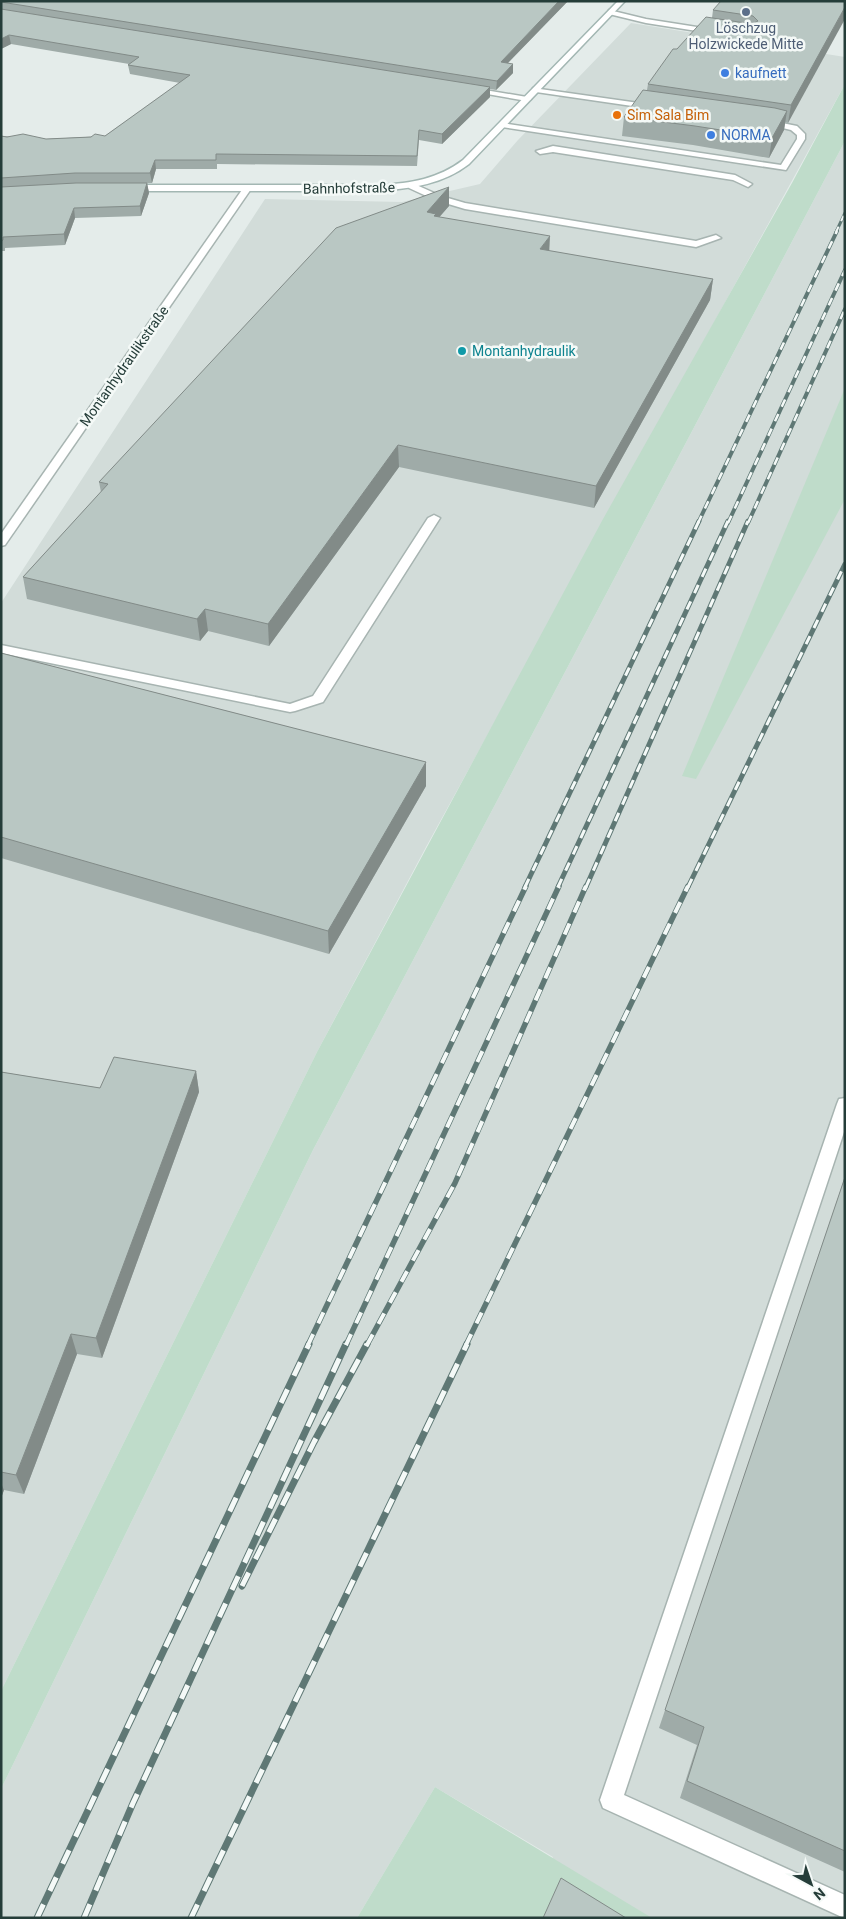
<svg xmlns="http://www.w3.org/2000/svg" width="846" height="1919" viewBox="0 0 846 1919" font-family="Roboto,sans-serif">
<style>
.built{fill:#d2dcd9}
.green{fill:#bfdcca}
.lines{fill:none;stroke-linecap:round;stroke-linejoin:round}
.service-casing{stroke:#a7b4b1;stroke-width:3}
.minor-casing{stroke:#a7b4b1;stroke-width:3}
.secondary-casing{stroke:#a3b7b3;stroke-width:3}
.service{fill:#fff;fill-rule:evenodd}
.minor{fill:#fff;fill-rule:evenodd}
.secondary{fill:#fff;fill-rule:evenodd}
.rail-far4-casing{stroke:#5f7875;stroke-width:3}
.rail-far3-casing{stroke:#5f7875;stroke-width:4}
.rail-far2-casing{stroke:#5f7875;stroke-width:5}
.rail-far1-casing{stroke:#5f7875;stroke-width:5.5}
.rail-casing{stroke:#5f7875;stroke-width:7}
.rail-far4{stroke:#f4f9f7;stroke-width:2;stroke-dasharray:6;stroke-linecap:butt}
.rail-far3{stroke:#f4f9f7;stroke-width:2.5;stroke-dasharray:8;stroke-linecap:butt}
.rail-far2{stroke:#f4f9f7;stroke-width:3;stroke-dasharray:9;stroke-linecap:butt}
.rail-far1{stroke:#f4f9f7;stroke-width:4;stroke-dasharray:12;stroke-linecap:butt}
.rail{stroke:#f4f9f7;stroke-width:5;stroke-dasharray:15;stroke-linecap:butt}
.wall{fill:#9faba8}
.shaded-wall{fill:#828b88}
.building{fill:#b9c7c3;stroke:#828b88}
.service-dot{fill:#5c6f8a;stroke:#f4f9f7;stroke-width:2}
.shop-dot{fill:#3f7fe0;stroke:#f4f9f7;stroke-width:2}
.food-dot{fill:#e8710a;stroke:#f4f9f7;stroke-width:2}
.culture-dot{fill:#0f9aa8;stroke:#f4f9f7;stroke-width:2}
.labels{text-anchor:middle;stroke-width:5;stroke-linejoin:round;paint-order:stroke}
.far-service-label{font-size:14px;fill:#4e5e75;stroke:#f4f9f7}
.far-shop-label{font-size:14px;fill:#366cbe;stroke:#f4f9f7;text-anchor:start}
.far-food-label{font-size:14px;fill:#c56008;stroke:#f4f9f7;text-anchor:start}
.far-street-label{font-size:14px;fill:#253d39;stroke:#f4f9f7}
.far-culture-label{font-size:14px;fill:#0d838f;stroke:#f4f9f7;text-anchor:start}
</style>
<rect width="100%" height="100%" fill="#e4ecea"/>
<g class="built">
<path d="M631 23 845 57V84L426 847 317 1052 1 1691V603L265 199 402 202 480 184 518 140Z"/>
<path d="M845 141V1918H524L553 1857 435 1787 357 1918H1V1789L313 1150Z"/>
</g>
<g class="green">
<path d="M845 84V141L313 1150 1 1789V1691L317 1052 603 519 792 183Z"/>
<path d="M845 388V499L696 779 682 776Z"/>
<path d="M435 1787 652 1918H357Z"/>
</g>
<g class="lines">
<g class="service-casing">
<g id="service">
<path d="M609 10 646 19 716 30 720 32 716 34 646 23 609 14Z"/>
<path d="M533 88 653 105 657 107 653 109 536 92H533Z"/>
<path d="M762 119 797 126 805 134V139L786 170 502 127 498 125 502 123 781 165 797 139V135L791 130 762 123Z"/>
<path d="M553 146 735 175 752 184 748 187 733 180 553 152 540 154 536 151Z"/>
<path d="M412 183 441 196 465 203 696 241 716 235 721 238 696 247 465 209 435 200 409 188 408 186Z"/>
<path d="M434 515 440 518 323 702 295 711 290 712 1 653V645L290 704 313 696 428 518Z"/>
<path d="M845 1098V1129L624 1795 845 1895 844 1918 603 1808 600 1800 837 1104 839 1099Z"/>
</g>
</g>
<g class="minor-casing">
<g id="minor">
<path d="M467 87 527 97 531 99 527 101 470 91 466 89Z"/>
<path d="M247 186 251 189 5 545 1 546V534L244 187Z"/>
</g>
</g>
<g class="secondary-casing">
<path id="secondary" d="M618 1H625L469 164C443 184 413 188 381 191H128L124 188 128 185H381C411 183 438 179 463 160Z"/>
</g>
<use href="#service" class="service"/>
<use href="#minor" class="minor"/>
<use href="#secondary" class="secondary"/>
<g class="rail-far4-casing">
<path id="rail-far4" d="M836 232 845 213"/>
</g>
<g class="rail-far3-casing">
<g id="rail-far3">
<path d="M698 523 837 231"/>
<path d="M728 523 845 270"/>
<path d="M748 523 845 309"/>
</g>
</g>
<g class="rail-far2-casing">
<g id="rail-far2">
<path d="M525 887 699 521"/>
<path d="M558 887 728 521"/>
<path d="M586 887 748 521"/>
<path d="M688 887 845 564"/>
</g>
</g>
<g class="rail-far1-casing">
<g id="rail-far1">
<path d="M308 1345 526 886"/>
<path d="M346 1345 559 886"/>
<path d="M367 1345 455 1183 586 886"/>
<path d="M466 1345 688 886"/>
</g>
</g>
<g class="rail-casing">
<g id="rail">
<path d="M242 1586 314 1442 367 1344"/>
<path d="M37 1918 309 1344"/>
<path d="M84 1918 133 1803 346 1344"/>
<path d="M191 1918 467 1344"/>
</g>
</g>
<use href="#rail-far4" class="rail-far4"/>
<use href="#rail-far3" class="rail-far3"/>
<use href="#rail-far2" class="rail-far2"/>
<use href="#rail-far1" class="rail-far1"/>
<use href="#rail" class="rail"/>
</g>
<g class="wall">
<path d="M1 1H568L508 63 513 73 496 90 490 89V97L442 144 419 140 417 166 217 164V169H156L152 183H147L149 193 141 216 75 218 65 245 5 248V251H1V136L46 139 105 136 180 83 130 74 128 65 129 64 11 44 1 49Z"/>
<path d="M845 1 788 123 785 122 784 130 769 158 693 145 622 136 624 117 647 90 648 84 677 49 712 18 713 10Z"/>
<path d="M449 187V206L439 217 549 251 713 279 710 300 594 508 399 467 269 646 208 631 200 641 27 599 23 577 101 492 99 482Z"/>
<path d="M1 653 426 762V786L329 954 1 858Z"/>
<path d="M196 1071 199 1092 102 1358 77 1354 24 1494 4 1490 1 1498V1072L100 1088Z"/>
<path d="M845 1177V1872L680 1798 697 1745 659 1728Z"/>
</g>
<g class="shaded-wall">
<path d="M559 1H568L500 71 501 62Z"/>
<path d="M845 7V19L788 123 791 105Z"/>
<path d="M9 35 11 44 1 49V39Z"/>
<path d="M513 64V73L496 90 497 81Z"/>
<path d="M490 87V97L442 144V134Z"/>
<path d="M787 111 784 130 769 158 772 138Z"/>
<path d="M155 160 156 169 152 183 150 173Z"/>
<path d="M147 183 149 193 141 216 140 206Z"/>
<path d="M449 187V206L436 221 427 212Z"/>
<path d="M74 208 75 218 65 245 64 234Z"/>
<path d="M550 236 549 256 540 249Z"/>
<path d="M713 279 710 300 594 508 596 486Z"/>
<path d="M398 445 399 467 269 646 268 624Z"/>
<path d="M205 609 208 631 200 641 197 619Z"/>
<path d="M426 762V786L329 954 328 931Z"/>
<path d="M196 1071 199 1092 102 1358 96 1338Z"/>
<path d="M71 1334 77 1354 24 1494 16 1475Z"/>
<path d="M1 1483 4 1490 1 1498Z"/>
</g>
<g class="building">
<path d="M1 1H559L501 62 513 64 497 81 1 2Z"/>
<path d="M721 1H845V7L791 105 648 84 673 49H677L706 17 752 24 758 21 753 16 713 10Z"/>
<path d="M1 9 490 87 442 134 419 130 417 156 216 154V160H155L150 173H75L1 178V136L7 137 23 134 46 139 91 137 95 134 105 136 190 75 128 65 139 57 9 35 1 39Z"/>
<path d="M643 90 775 108 787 111 772 138 695 126 624 117Z"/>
<path d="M76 183H147L140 206 74 208 64 234 3 237V240L1 241V187Z"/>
<path d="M449 187 427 212 436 214 434 216 550 236 540 249 713 279 596 486 398 445 268 624 205 609 197 619 23 577 108 484 99 482 336 228Z"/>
<path d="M1 653 426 762 328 931 1 837Z"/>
<path d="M114 1057 196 1071 96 1338 71 1334 16 1475 1 1472V1072L100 1088Z"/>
<path d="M845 1177V1851L687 1781 704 1727 665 1710Z"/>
<path d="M561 1878 626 1918H543Z"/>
</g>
<circle class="service-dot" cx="746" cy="12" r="5"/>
<g class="shop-dot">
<circle cx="725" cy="73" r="5"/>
<circle cx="711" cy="135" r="5"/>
</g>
<circle class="food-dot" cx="617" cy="115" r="5"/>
<circle class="culture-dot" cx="462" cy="351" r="5"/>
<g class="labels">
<g class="far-service-label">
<text x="746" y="33">Löschzug<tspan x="746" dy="16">Holzwickede Mitte</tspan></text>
</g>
<g class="far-shop-label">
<text x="735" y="78">kaufnett</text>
<text x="721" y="140">NORMA</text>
</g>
<g class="far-food-label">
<text x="627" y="120">Sim Sala Bim</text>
</g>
<g class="far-street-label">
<text transform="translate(349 188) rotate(-1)" y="5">Bahnhofstraße</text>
<text transform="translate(124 366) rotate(-55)" y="5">Montanhydraulikstraße</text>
</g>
<g class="far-culture-label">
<text x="472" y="356">Montanhydraulik</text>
</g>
</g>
<rect width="846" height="1919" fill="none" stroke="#253d39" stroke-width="5"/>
<g transform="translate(811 1884) rotate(140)" stroke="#f4f9f7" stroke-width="4" paint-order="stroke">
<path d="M0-4L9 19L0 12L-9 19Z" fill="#253d39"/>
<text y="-8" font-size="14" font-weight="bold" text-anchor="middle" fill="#253d39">N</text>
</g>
</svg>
